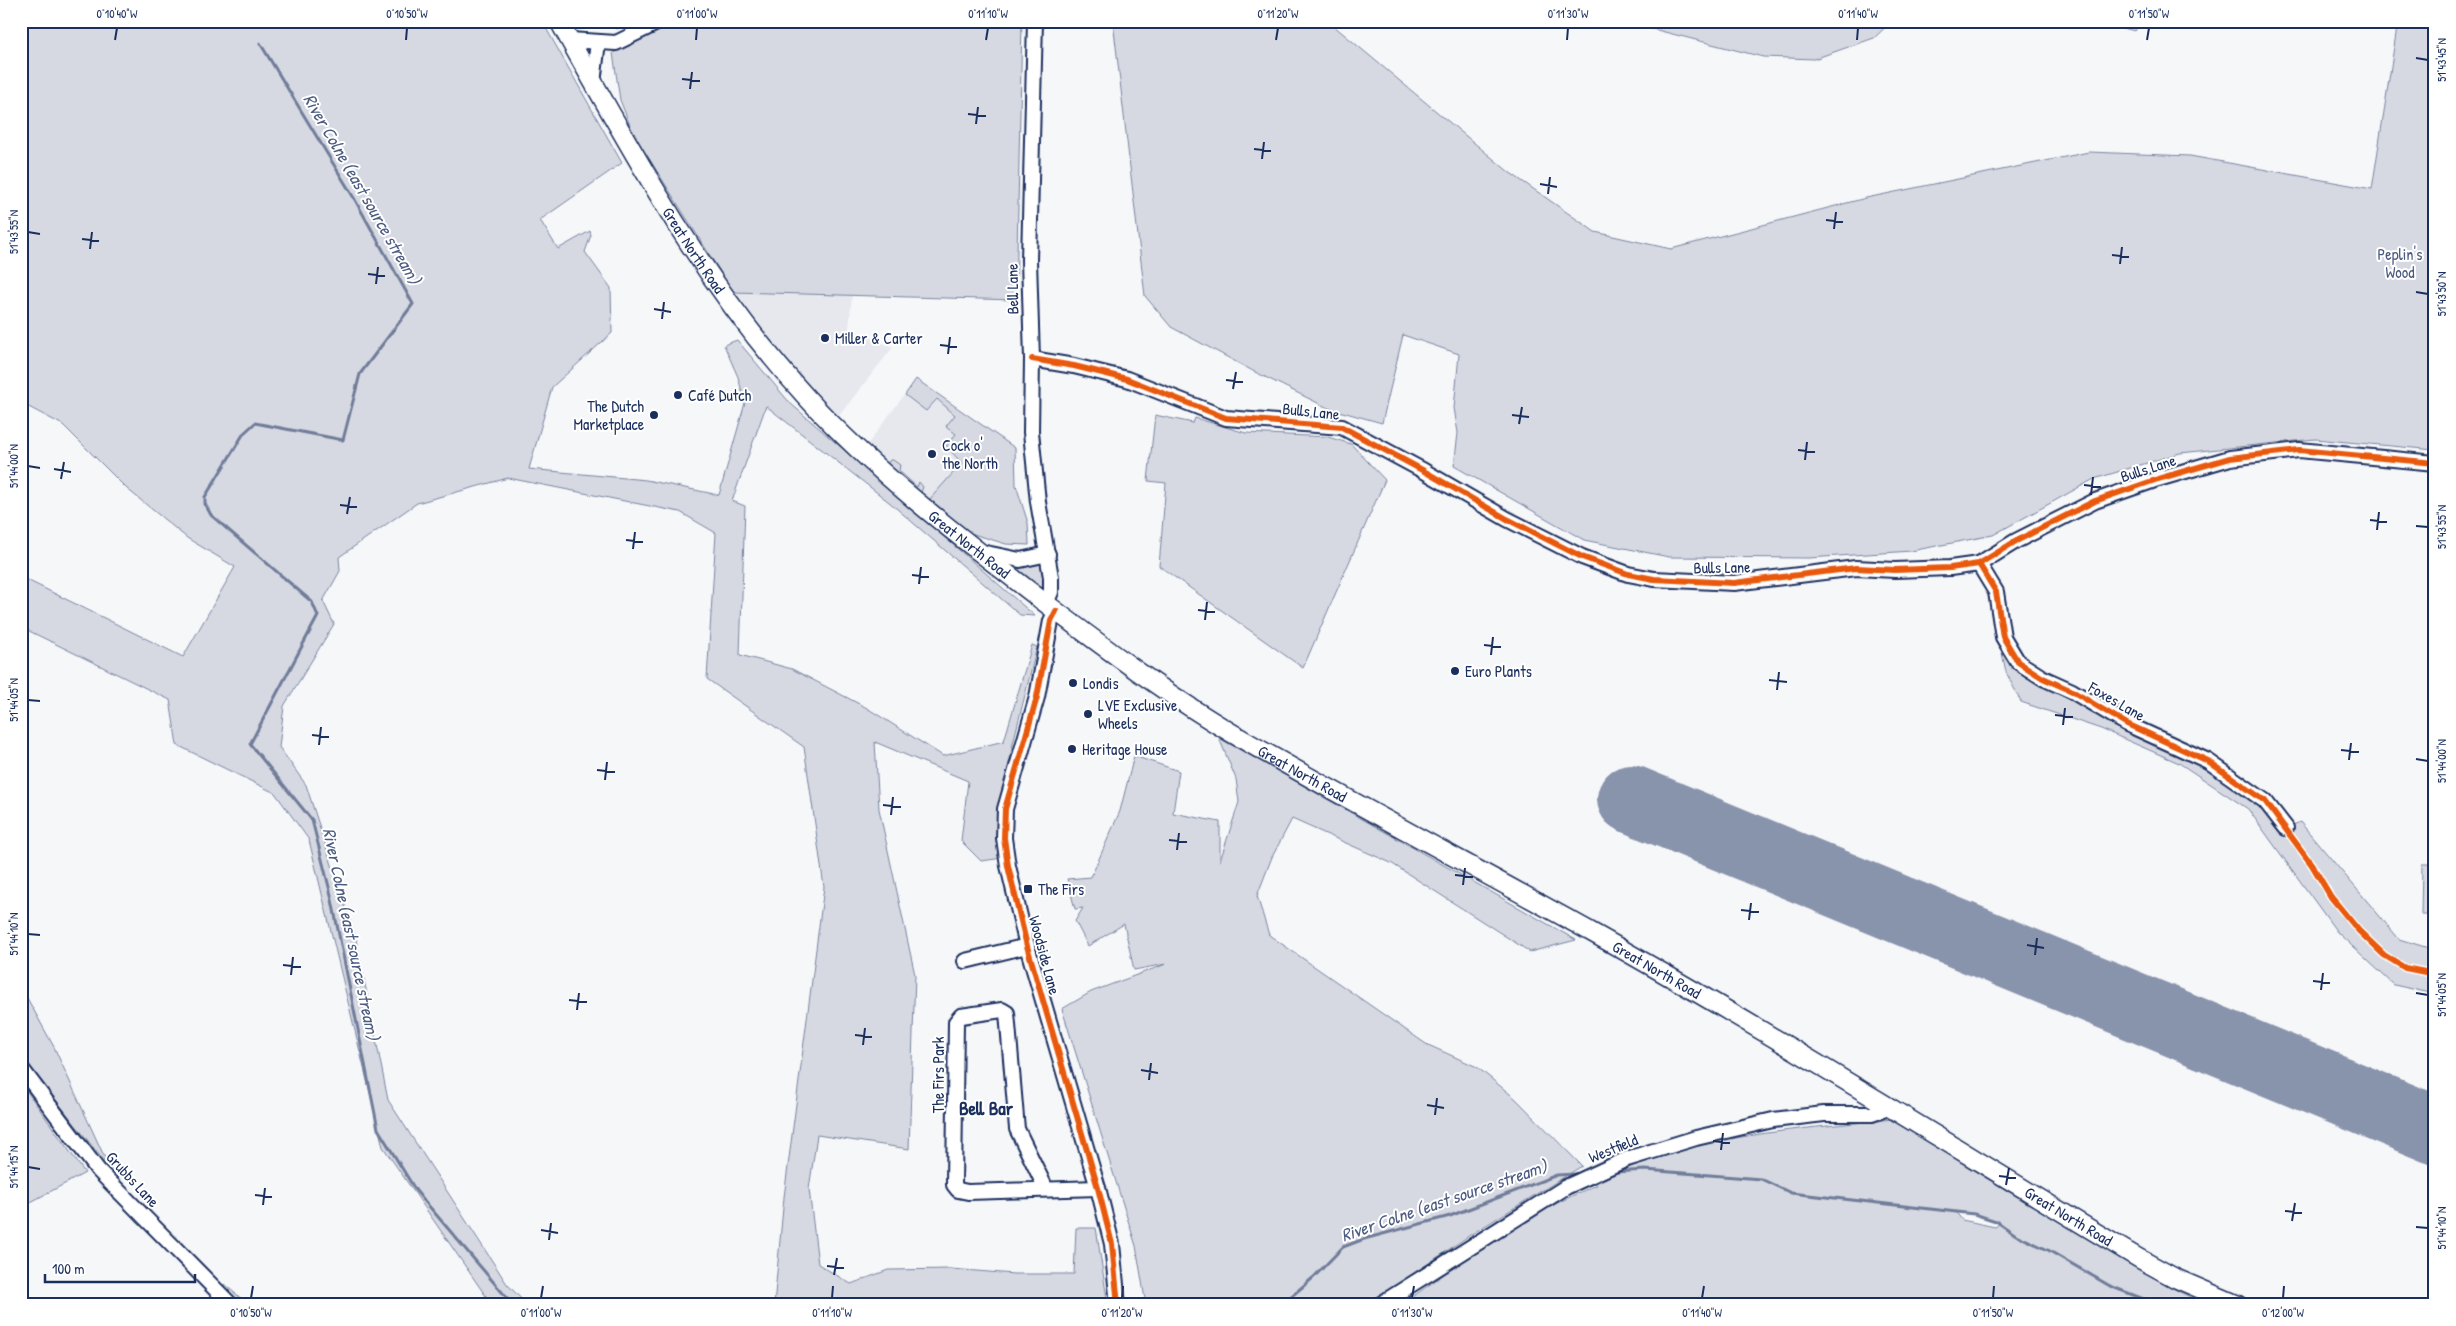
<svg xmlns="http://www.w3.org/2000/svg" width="2456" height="1326" viewBox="0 0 2456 1326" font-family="'Patrick Hand',sans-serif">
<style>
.built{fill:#e6e8ee}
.green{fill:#d6d9e2;stroke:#7884a0;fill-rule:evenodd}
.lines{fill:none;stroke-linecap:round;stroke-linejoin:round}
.stream{stroke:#707c99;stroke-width:3}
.runway{stroke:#8893ac;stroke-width:68}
.minor-casing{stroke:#1b2f5e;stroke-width:18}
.major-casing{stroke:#1b2f5e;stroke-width:21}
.minor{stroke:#fff;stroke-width:14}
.major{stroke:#fff;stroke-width:18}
.cycleway-casing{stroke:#fff;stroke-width:9}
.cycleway{stroke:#e8590c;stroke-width:6}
.ticks{fill:none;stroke:#1b2f5e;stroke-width:2}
.poi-dot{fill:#1b2f5e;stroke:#fff;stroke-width:2}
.labels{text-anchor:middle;stroke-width:4;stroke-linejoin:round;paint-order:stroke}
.street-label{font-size:16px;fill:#1b2f5e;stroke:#fff}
.park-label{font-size:16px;fill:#4a5a7f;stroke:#fff}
.poi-label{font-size:16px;fill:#1b2f5e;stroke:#fff;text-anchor:start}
.water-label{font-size:18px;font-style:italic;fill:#4d5c81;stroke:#fff}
.quarter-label{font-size:19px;font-weight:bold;fill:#1b2f5e;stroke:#fff}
.neatline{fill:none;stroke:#1b2f5e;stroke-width:2}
.ticks-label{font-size:12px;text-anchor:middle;fill:#1b2f5e}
</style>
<rect width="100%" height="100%" fill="#f6f7f9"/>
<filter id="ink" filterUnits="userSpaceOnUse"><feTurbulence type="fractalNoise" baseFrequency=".02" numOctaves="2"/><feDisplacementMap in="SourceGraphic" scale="10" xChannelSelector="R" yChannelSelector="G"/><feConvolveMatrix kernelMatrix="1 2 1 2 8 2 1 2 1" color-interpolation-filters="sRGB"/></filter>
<g filter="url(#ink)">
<g class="built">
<path d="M733 292 852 295 849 329 893 347 838 417 773 345Z"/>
<path d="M916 379 1015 448 1016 485 1028 523 1029 545 1006 544 970 533 920 495 867 445Z"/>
</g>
<g class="green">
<path d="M21 21H542L622 163 540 220 558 249 590 231 591 235 585 252 611 288 612 333 552 387 529 469 646 480 719 495 745 403 738 377 724 345 737 340 790 403 1035 616 1020 615 889 502 766 406 732 501 745 506 740 655 792 669 867 708 943 756 1004 741 1032 645 1037 647 1013 743 998 820 1003 858 981 861 961 841 968 781 875 742 879 809 915 975 909 1149 817 1135 809 1189 818 1264 851 1284 888 1270 951 1269 1014 1274H1074L1076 1228H1096L1108 1305H774L784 1197 824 887 804 747 707 679 716 533 680 512 508 478 417 503 339 557 340 571 323 601 334 624 284 706 279 747 306 785 356 939 388 1100 507 1284 527 1305H492L383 1147 309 840 275 793 177 745 170 700 21 627V577L183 657 235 567 187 538 126 488 63 425 21 403Z"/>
<path d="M603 21H633L617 29Z"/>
<path d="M675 21H1022L1016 300 733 292 633 133 620 100 613 53Z"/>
<path d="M1113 21H1328L1509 172 1595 232 1671 249 1866 198 2089 152 2190 156 2372 189 2398 21H2435V450L2315 439 2180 453 2094 479 1993 535 1911 551 1809 558 1669 557 1584 540 1454 466 1458 433 1454 408 1459 354 1403 335 1382 423 1328 408 1253 371 1171 327 1145 296Z"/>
<path d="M1512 21H1892L1874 38 1814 59 1763 57 1629 23 1539 24Z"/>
<path d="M2094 21H2142L2135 31Z"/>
<path d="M916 379 1015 448 1016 485 1028 523 1029 545 1006 544 970 533 929 500 962 463 946 446 956 434 946 426 955 415 937 399 926 411 905 395Z"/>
<path d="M1155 415 1193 423 1195 418 1246 433 1328 437 1351 444 1385 480 1303 668 1159 566 1166 483 1148 481Z"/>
<path d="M890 460H893L900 465 899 471 917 487 919 482 923 487 920 495 886 465Z"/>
<path d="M1041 562 1044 566V590L1006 564Z"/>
<path d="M1996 624 2016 654 2039 672 2120 706 2127 724 2186 751 2258 798 2286 828 2300 822 2399 939 2435 950V994L2394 985 2337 932 2248 809 2179 763 2101 729 2021 702 2006 672Z"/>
<path d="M1219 738 1576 940 1530 952 1391 863 1292 819 1272 857 1257 896 1269 935 1426 1044 1477 1067 1516 1099 1582 1166 1470 1235 1368 1305H1146L1136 1246 1062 1009 1091 992 1166 964 1134 970 1124 924 1088 946 1075 921 1083 908 1075 909 1067 879 1091 877 1120 811 1134 756 1179 771 1173 813 1220 822V861L1239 802 1236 779Z"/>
<path d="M2422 864H2435V915H2421Z"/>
<path d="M21 987 54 1047 110 1169 21 1055Z"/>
<path d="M21 1083 85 1173 27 1204 21 1216Z"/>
<path d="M1892 1119 1948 1150 2178 1291 2207 1305H1401C1464 1260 1525 1214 1597 1185L1594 1181C1625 1169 1656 1157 1688 1148 1755 1131 1824 1127 1892 1119ZM1955 1211 1980 1215 1999 1223 1998 1225 1995 1227 1962 1220Z"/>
<path d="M224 1284 249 1305H238L225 1291Z"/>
</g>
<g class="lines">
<g class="stream">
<path d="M260 43 354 198 413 304 360 374 343 440 255 423 244 433 205 497V504L211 515 312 602 318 616 250 744 312 820 331 895 378 1129 416 1191 513 1305"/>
<path d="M1616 1172 1645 1170 1761 1179 1791 1193 1974 1214 1996 1221 2016 1235 2048 1250 2110 1286 2159 1305"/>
<path d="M1281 1305 1314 1277 1343 1247 1364 1239 1450 1216 1557 1175 1576 1174"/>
</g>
<path class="runway" d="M1631 799 2435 1130"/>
<g class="minor-casing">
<g id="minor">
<path d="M1035 21 1029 260 1032 359 1031 432 1038 502 1051 577V592L1046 603"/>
<path d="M570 40 616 43 661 21"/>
<path d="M593 83 598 42"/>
<path d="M1032 359 1074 366 1127 379 1226 418 1342 427 1424 471 1507 519 1582 557 1628 574 1654 579 1734 583 1856 568 1895 570 1950 568 1979 564 2016 541 2095 501 2158 479 2230 458 2299 450 2435 463"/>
<path d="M981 552 1020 560 1048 554"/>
<path d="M1979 564 1996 592 2003 637 2018 662 2043 678 2072 691 2127 724 2208 761 2265 801 2286 828"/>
<path d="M1056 611 1051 621 1037 697 1005 809 1004 838 1008 866 1027 946 1098 1188 1112 1244 1118 1305"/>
<path d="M965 961 1027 946"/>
<path d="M21 1068 98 1170 231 1305"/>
<path d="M1046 1189 1017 1129 1007 1013 1002 1010 961 1016 956 1022 954 1185 958 1190 968 1192 1098 1188"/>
<path d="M1379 1305 1566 1187 1627 1159 1696 1138 1773 1120 1824 1114H1872L1891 1107"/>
</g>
</g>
<g class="major-casing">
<g id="major">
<path id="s1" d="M559 21C633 153 704 286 807 398 877 474 958 536 1040 599 1105 648 1171 698 1242 739 1358 806 1476 868 1593 933 1778 1037 1958 1150 2140 1259L2175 1278 2238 1305"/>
</g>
</g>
<use href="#minor" class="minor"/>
<use href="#major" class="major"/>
<g class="cycleway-casing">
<g id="cycleway">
<path d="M1032 359 1074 366 1127 379 1226 418 1342 427 1424 471 1507 519 1582 557 1628 574 1654 579 1734 583 1856 568 1895 570 1950 568 1979 564 2016 541 2095 501 2158 479 2230 458 2299 450 2435 463"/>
<path d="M1979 564 1996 592 2003 637 2018 662 2043 678 2072 691 2127 724 2208 761 2265 801 2312 865 2331 897 2359 931 2384 955 2405 968 2435 974"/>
<path d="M1056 611 1051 621 1037 697 1005 809 1004 838 1008 866 1027 946 1098 1188 1112 1244 1118 1305"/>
</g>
</g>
<use href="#cycleway" class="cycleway"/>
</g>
</g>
<path class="ticks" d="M115 40 117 28M406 40 407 28M696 40 697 28M986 40 988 28M1276 40 1278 28M1567 40 1568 28M1857 40 1858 28M2147 40 2149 28M2416 58 2428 60M682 79 700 81M690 89 692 72M968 114 986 116M976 124 978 107M1254 149 1271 151M1262 159 1264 142M1540 184 1557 187M1548 194 1550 177M1826 220 1843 222M1834 229 1836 212M28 232 40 234M82 239 99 241M90 249 92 232M2112 255 2129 257M2120 264 2122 247M368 274 385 276M376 284 378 267M2416 292 2428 294M654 309 671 312M662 319 664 302M940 345 957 347M948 354 950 337M1226 380 1243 382M1233 389 1236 372M1512 415 1529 417M1519 424 1522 407M1798 450 1815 452M1805 460 1807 442M28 466 40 468M54 469 71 472M61 479 64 462M2084 485 2101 487M2091 495 2093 477M340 505 357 507M347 514 350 497M2370 520 2387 522M2416 526 2428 527M2377 530 2379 512M626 540 643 542M633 549 635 532M912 575 929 577M919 584 921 567M1198 610 1215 612M1205 620 1207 602M1484 645 1501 647M1491 655 1493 637M1769 680 1787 682M1777 690 1779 672M28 700 40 701M2055 715 2073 717M2063 725 2065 708M312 735 329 737M319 745 321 727M2341 750 2359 752M2416 759 2428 761M2349 760 2351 743M597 770 615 772M605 780 607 762M883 805 901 807M891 815 893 797M1169 840 1187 842M1177 850 1179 833M1455 875 1473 877M1463 885 1465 868M1741 910 1759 912M1749 920 1751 903M28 934 40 935M2027 945 2044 948M2035 955 2037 938M283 965 301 967M291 975 293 957M2313 981 2330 983M2321 990 2323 973M2416 993 2428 995M569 1000 587 1002M577 1010 579 993M855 1035 872 1037M863 1045 865 1028M1141 1070 1158 1073M1149 1080 1151 1063M1427 1105 1444 1108M1435 1115 1437 1098M1713 1141 1730 1143M1721 1150 1723 1133M28 1167 40 1169M1999 1176 2016 1178M2006 1185 2009 1168M255 1195 272 1197M263 1205 265 1188M2285 1211 2302 1213M2292 1221 2295 1203M2416 1227 2428 1228M541 1230 558 1233M549 1240 551 1223M827 1266 844 1268M834 1275 837 1258M251 1298 253 1286M541 1298 543 1286M832 1298 833 1286M1122 1298 1123 1286M1412 1298 1414 1286M1702 1298 1704 1286M1993 1298 1994 1286M2283 1298 2284 1286"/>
<g class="poi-dot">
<circle cx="825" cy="338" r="5"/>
<circle cx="678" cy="395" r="5"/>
<circle cx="654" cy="415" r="5"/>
<circle cx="932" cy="454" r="5"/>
<circle cx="1455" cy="671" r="5"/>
<circle cx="1073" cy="683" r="5"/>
<circle cx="1088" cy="714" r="5"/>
<circle cx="1072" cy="749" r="5"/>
<rect x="1023" y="884" width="10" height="10" rx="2.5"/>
</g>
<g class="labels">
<g class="street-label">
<text dy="6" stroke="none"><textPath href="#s1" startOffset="266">Great North Road</textPath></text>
<text transform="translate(1012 289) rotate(-91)" y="6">Bell Lane</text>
<text transform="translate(1311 411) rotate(6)" y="6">Bulls Lane</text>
<text transform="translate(2148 468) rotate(-18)" y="6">Bulls Lane</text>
<text dy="6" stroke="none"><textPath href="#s1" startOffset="671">Great North Road</textPath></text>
<text transform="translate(1722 567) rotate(-1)" y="6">Bulls Lane</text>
<text transform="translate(2117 701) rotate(30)" y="6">Foxes Lane</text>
<text dy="6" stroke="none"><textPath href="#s1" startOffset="1076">Great North Road</textPath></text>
<text transform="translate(1045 955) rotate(75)" y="6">Woodside Lane</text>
<text dy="6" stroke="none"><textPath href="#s1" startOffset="1481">Great North Road</textPath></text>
<text transform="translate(938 1075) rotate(-90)" y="6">The Firs Park</text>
<text transform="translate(1613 1148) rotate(-22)" y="6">Westfield</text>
<text transform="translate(133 1179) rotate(47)" y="6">Grubbs Lane</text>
<text dy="6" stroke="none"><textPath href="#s1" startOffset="1961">Great North Road</textPath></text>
</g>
<g class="park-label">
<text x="2400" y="260">Peplin's<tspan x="2400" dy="18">Wood</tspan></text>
</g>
<g class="poi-label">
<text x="835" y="344">Miller &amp; Carter</text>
<text x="688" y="401">Café Dutch</text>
<text x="644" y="412" text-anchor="end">The Dutch<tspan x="644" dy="18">Marketplace</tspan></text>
<text x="942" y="451">Cock o'<tspan x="942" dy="18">the North</tspan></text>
<text x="1465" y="677">Euro Plants</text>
<text x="1083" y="689">Londis</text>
<text x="1098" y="711">LVE Exclusive<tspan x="1098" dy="18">Wheels</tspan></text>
<text x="1082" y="755">Heritage House</text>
<text x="1038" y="895">The Firs</text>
</g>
<g class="water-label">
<text transform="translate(362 189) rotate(60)" y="6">River Colne (east source stream)</text>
<text transform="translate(351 934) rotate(78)" y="6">River Colne (east source stream)</text>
<text transform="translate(1444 1201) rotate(-19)" y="6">River Colne (east source stream)</text>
</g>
<g class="quarter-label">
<text x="986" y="1115">Bell Bar</text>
</g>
</g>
<rect width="2456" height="1326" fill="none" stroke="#fff" stroke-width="55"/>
<path d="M45 1274v8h150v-8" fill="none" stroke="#1b2f5e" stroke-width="2.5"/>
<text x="52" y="1274" font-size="15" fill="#1b2f5e" stroke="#ffffff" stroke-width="4" paint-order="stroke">100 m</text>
<rect x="28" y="28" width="2400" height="1270" class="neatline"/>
<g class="ticks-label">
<text x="117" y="18">0°10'40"W</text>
<text x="407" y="18">0°10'50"W</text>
<text x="697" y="18">0°11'00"W</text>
<text x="988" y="18">0°11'10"W</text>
<text x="1278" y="18">0°11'20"W</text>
<text x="1568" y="18">0°11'30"W</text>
<text x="1858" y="18">0°11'40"W</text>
<text x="2149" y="18">0°11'50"W</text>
<text transform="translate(2442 60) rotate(-90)" y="4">51°43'45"N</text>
<text transform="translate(14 232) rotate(-90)" y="4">51°43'55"N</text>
<text transform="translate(2442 294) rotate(-90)" y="4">51°43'50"N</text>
<text transform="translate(14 466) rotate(-90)" y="4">51°44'00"N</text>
<text transform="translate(2442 527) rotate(-90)" y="4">51°43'55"N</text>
<text transform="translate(14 700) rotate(-90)" y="4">51°44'05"N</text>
<text transform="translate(2442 761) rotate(-90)" y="4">51°44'00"N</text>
<text transform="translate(14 934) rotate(-90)" y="4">51°44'10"N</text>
<text transform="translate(2442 995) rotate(-90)" y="4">51°44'05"N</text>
<text transform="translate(14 1167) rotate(-90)" y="4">51°44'15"N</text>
<text transform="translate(2442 1228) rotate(-90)" y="4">51°44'10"N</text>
<text x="251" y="1317">0°10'50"W</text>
<text x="541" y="1317">0°11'00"W</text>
<text x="832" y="1317">0°11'10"W</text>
<text x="1122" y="1317">0°11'20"W</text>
<text x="1412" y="1317">0°11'30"W</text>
<text x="1702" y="1317">0°11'40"W</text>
<text x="1993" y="1317">0°11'50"W</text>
<text x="2283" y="1317">0°12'00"W</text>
</g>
</svg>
